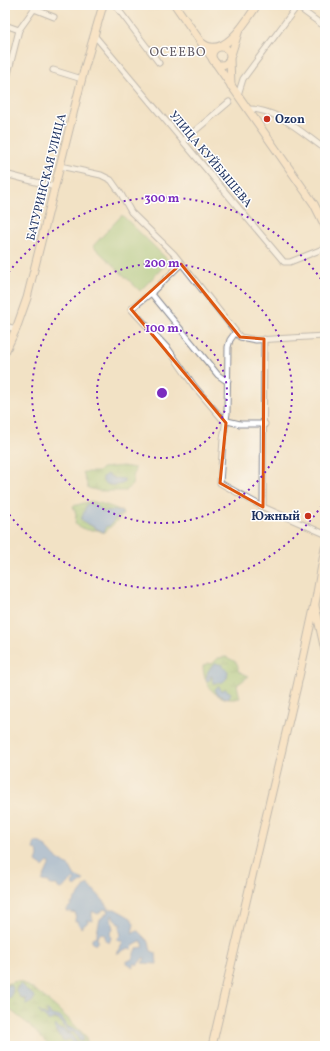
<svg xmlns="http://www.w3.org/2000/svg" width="330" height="1051" viewBox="0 0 330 1051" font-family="Vollkorn,serif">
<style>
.wetland{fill:url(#wetland-marsh);stroke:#587c6c;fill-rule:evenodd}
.park{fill:#95c879;stroke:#587c6c}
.water{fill:#71a1db;stroke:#46689c}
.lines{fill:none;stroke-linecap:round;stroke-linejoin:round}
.street-casing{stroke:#868892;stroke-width:7}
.secondary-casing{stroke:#868892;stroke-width:9}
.street{stroke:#fff;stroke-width:5}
.secondary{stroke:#fee5c5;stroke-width:7}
.marked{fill:none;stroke:#de5710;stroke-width:3;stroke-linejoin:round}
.ring{fill:none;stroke:#7b2cbf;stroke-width:2;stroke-dasharray:2 4}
.poi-dot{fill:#c8321e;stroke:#fff;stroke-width:1.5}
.labels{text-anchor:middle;stroke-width:3;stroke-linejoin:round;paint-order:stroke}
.poi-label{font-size:12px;font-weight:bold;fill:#1b2f5e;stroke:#fff;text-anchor:start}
.street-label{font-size:12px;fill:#1b2f5e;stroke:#fff}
.neighbourhood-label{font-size:13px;letter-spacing:1px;fill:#635c64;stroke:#fff}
.centre{fill:#7b2cbf;stroke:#fff;stroke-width:2}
.ring-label{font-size:12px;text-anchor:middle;font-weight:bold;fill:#7b2cbf;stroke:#fff;stroke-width:3;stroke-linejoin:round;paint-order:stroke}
</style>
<defs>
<pattern id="wetland-marsh" width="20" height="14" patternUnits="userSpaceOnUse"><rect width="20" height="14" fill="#95c879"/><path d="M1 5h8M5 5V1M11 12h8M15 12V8" fill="none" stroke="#79a366"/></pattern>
</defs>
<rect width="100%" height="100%" fill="#fff"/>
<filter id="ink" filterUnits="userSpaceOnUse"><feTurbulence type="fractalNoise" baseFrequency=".025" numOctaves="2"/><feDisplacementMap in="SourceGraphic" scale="8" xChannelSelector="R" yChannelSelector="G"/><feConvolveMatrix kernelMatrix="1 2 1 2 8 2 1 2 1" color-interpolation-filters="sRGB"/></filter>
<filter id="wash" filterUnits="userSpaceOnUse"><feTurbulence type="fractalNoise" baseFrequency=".012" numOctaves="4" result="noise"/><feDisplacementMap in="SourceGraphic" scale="16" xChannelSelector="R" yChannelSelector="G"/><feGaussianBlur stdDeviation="0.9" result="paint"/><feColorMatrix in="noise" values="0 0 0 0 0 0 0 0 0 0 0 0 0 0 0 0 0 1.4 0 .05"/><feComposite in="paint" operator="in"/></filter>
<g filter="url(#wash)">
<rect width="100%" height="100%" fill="#f2e2c5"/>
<g class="wetland">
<path d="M123 466 135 468 132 484 126 491H99L88 488 83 472H98L102 468ZM107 474 124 483 117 485H108Z"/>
<path d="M91 501C101 503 113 507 122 511L123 515 104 533 97 530H86L75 524 76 514 73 506ZM99 507 103 512 115 510 118 512 117 518 98 530 81 520 85 511Z"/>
<path d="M226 657C234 661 239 661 238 671L249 676 237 685 240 698C218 704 203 686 203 666L208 663 212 664 218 658ZM213 668 226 670V676L217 683 212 676 210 675V680H207V675Z"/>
<path d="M17 981C37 986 70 1021 86 1036L87 1043 94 1046H79C73 1035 70 1037 63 1029H59L56 1026H54L57 1033 64 1041 69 1039 73 1042 75 1046H49L28 1024 5 1006 8 985 5 987V984ZM17 986 32 1002 21 998 16 991ZM41 1015 49 1017 51 1015C59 1016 64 1020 67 1027L73 1028 83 1041H79C73 1025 56 1018 41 1015Z"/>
</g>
<path class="park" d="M122 215 169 261 140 291 93 246Z"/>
<g class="water">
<path d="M107 474 113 478 124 479V483C116 486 110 486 103 482V477Z"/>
<path d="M87 504 95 505 103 512 115 510 121 512 122 515H118L109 526H106L104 532 81 520Z"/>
<path d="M215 663 222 665V667L228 671 227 678 223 682 213 683 212 676H210V680L206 681 208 671Z"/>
<path d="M219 686 221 691 225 689 231 693 228 699 217 694 215 689Z"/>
<path d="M35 842 41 843 48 849 55 857 70 867 75 876 84 880 75 887 72 884 75 880 73 879 62 889 58 888 57 885H50L49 882 42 881 50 863 48 862 43 867 36 862 38 856 37 850 33 849Z"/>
<path d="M87 884C94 890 105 901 109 909H115L131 918 134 924 132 933 137 930 149 942 151 951 156 953 157 964 142 963 145 959 144 957 137 965 135 963 133 967 126 962 132 959 134 955V953L138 948 144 947 142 941 133 946 132 949 128 948 116 954 120 949 123 941H118L117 939 121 935 119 928 121 924H118L112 915 111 917 113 930 110 933 111 938 109 943 105 940V935L101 933 97 937 98 941 95 945 92 942V939L96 937 100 919 107 913 108 910 104 909 98 914 92 911V921L87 920 88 922 81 928 78 923 79 921H75L76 913 66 911Z"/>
<path d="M20 984 35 997 32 1002 26 1005V999L21 998 16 991Z"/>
<path d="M8 985H11L13 988 11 997 6 999 5 987Z"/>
<path d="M47 1010 51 1015 61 1017 67 1027 79 1031 83 1036V1041H79L74 1032H68L60 1020 54 1018 49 1021 38 1011 48 1017Z"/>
<path d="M54 1026H57L59 1029H63L67 1034 70 1033 79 1046H75L73 1042 69 1039 64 1041 57 1033Z"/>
</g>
</g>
<g filter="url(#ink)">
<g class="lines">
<g class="street-casing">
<g id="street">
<path d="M115 5 159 63"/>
<path d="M295 5 325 27"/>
<path d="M5 25 19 30 34 9 54 17"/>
<path d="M94 35 284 262H290L325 248"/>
<path d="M53 70 82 79"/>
<path d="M5 86 19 30"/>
<path d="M238 95 243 79 298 5"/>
<path d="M247 109C277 108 302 133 325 149"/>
<path d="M183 141 229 102"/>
<path d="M60 166 101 175 111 180 121 194 131 212 174 254 240 337 256 340 325 336"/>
<path d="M5 174 55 187"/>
<path d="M181 264 151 293 131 309 169 350 194 386 223 420 240 424H265"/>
<path d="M151 293 218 375 225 380H228"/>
<path d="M5 326 16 329"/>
<path d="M235 333 230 340 228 347 227 413 223 439 220 483 263 507 325 534"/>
<path d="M263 507 264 339"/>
</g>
</g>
<g class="secondary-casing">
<g id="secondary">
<path d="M175 5 314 204 325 226"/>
<path d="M202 43C223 61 247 20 257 5"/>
<circle cx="221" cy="56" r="9"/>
<path d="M231 86 230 58 238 33"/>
<path d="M5 352 16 329 27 298 84 70 103 5"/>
<path d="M315 606 325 650"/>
<path d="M212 1046 297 686 315 604 325 548"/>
</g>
</g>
<use href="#street" class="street"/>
<use href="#secondary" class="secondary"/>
</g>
</g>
<path d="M0 0H330V1051H0ZM181 264 240 337 264 339 263 507 220 483 226 423 131 309Z" fill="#f2e2c5" fill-opacity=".55" fill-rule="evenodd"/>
<path class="marked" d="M181 264 240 337 264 339 263 507 220 483 226 423 131 309Z"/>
<g class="ring">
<circle cx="162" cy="393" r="65"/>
<circle cx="162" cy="393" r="130"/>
<path d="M325 501A195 195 0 0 1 5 509M5 277A195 195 0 0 1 325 285"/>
</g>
<g class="poi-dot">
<circle cx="267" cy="119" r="4"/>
<circle cx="308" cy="516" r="4"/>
</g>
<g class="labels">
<g class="poi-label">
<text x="275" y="123">Ozon</text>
<text x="300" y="520" text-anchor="end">Южный</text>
</g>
<g class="street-label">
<text transform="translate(211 159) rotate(50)" y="4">УЛИЦА КУЙБЫШЕВА</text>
<text transform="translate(46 177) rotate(-76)" y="4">БАТУРИНСКАЯ УЛИЦА</text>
</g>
<g class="neighbourhood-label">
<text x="178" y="56">ОСЕЕВО</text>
</g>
</g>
<circle cx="162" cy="393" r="6" class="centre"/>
<g class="ring-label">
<text x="162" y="202">300 m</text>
<text x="162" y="267">200 m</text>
<text x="162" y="332">100 m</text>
</g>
<rect width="330" height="1051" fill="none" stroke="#fff" stroke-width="20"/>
</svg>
